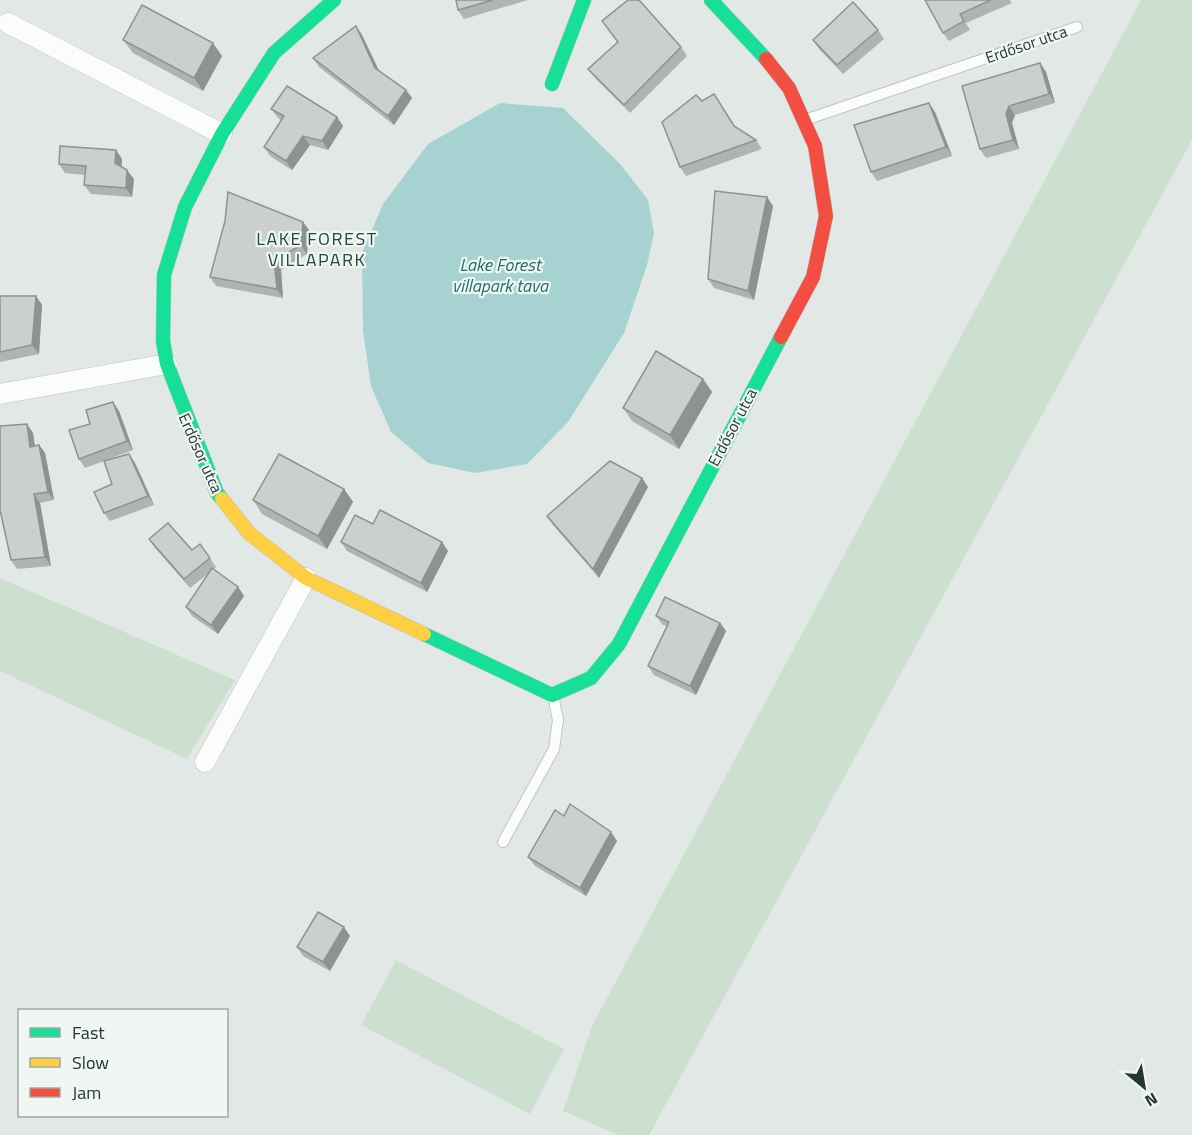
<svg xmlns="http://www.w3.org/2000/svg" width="1192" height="1135" viewBox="0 0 1192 1135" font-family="'Titillium Web',sans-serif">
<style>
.green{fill:#cde0d0}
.water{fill:#a6d3d1}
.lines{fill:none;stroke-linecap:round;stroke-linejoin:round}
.lane-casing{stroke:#bfc5c2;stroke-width:12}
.street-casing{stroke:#bfc5c2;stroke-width:21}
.fast-casing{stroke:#bfc5c2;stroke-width:15}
.slow-casing{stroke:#bfc5c2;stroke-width:15}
.jam-casing{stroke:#bfc5c2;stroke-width:15}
.lane{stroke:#fbfcfb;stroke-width:10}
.street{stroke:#fbfcfb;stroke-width:20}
.fast{stroke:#16e098;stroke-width:14}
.slow{stroke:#ffcf43;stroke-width:14}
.jam{stroke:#f24e42;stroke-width:14}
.wall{fill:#afb3b1}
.shaded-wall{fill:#8e9290}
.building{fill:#cbd0ce;stroke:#8e9290;stroke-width:1.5}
.labels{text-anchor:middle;stroke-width:4.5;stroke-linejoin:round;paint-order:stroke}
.street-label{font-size:16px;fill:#23382f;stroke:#f0f7f2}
.neighbourhood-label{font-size:18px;letter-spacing:1.5px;fill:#214838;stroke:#f0f7f2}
.water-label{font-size:18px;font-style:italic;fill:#236e6e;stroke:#f0f7f2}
</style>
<rect width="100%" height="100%" fill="#e2e8e5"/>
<g class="green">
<path d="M1141 0H1192V140L649 1135H618L563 1111 592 1026Z"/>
<path d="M0 578 235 680 187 759 0 671Z"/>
<path d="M396 960 564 1049 530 1114 361 1025Z"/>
</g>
<path class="water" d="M500 103 563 108 621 165 648 200 654 233 647 265 624 333 568 422 527 464 475 473 428 463 391 432 371 386 363 331 362 253 383 204 428 144Z"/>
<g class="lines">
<g class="lane-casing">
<g id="lane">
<path d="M805 120 1077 27"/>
<path d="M503 842 554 749 558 720 553 695"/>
</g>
</g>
<g class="street-casing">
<g id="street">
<path d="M8 23 222 134"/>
<path d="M0 394 167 364"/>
<path d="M205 762 306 578"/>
</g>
</g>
<g class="fast-casing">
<g id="fast">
<path d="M711 0 766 59"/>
<path d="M552 84 584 0"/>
<path d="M222 499 217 493 167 364 163 341 164 275 185 207 222 134 274 53 334 0"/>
<path d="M424 634 552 695 591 678 619 644 781 337"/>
</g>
</g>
<g class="slow-casing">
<path id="slow" d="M222 499 249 533 306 578 424 634"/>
</g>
<g class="jam-casing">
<path id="jam" d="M766 59 789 88 815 146 826 216 813 277 781 337"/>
</g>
<use href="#lane" class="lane"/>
<use href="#street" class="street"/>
<use href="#fast" class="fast"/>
<use href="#slow" class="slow"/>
<use href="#jam" class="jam"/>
</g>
<g class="wall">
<path d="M456 0H528L464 19 458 10Z"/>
<path d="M925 0H1010L1012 3 966 23 970 30 949 41 943 33Z"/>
<path d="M356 26 362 35 379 71 406 90 412 98 394 125 319 67 313 58Z"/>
<path d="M878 30 884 39 843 74 819 49 813 40Z"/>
<path d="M123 40 222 56 203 91 133 53Z"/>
<path d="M681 47 687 56 630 113 595 78 588 69Z"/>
<path d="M1040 63 1046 72 1055 103 1015 115 1012 123 1019 149 986 158 980 149 962 86Z"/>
<path d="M702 101 720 103 735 127 756 140 762 149 686 176 680 167Z"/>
<path d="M271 109 343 126 328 150 310 145 292 170 270 156 264 147 281 120 278 118Z"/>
<path d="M935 112 952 156 877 181 871 172Z"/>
<path d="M116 150 122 159 121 167 134 179 132 197 91 194 84 185 85 175 65 173 59 164Z"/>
<path d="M767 197 773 206 754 300 714 288 708 279Z"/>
<path d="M303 222 309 230 307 254 281 270 283 298 216 286 210 277Z"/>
<path d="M0 296H36L42 305 39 354 0 362Z"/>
<path d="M703 379 712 392 679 449 632 421 623 408Z"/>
<path d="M119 411 133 450 85 468 79 459 90 424Z"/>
<path d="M33 433 35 446 39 445 45 453 54 500 40 503 51 566 17 569 11 560Z"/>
<path d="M129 454 135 463 154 505 110 521 104 513 112 484Z"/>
<path d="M642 478 648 487 599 578 553 525 547 516Z"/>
<path d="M344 489 353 502 327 549 262 514 253 500Z"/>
<path d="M373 524 448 551 427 592 347 551 341 542Z"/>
<path d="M149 539 192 550 200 544 216 567 214 569 238 587 244 596 218 634 192 616 186 607 209 573 190 588 155 548Z"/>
<path d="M656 616 720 623 726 631 696 695 654 675 648 666 667 626 663 625Z"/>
<path d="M564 816 617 841 586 896 535 866 528 857Z"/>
<path d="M350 936 330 971 303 956 297 947Z"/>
</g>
<g class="shaded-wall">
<path d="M356 26 362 35 382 77 375 68Z"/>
<path d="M213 43 222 56 203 91 194 78Z"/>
<path d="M1040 63 1046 72 1055 103 1049 94Z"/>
<path d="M406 90 412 98 394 125 388 116Z"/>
<path d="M929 103 935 112 952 156 946 147Z"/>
<path d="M1009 106 1015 115 1012 123 1019 149 1013 140 1006 114Z"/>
<path d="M337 117 343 126 328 150 322 141Z"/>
<path d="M303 136 310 145 292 170 286 161Z"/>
<path d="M116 150 122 159 121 172 115 163Z"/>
<path d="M127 170 134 179 132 197 126 188Z"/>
<path d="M767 197 773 206 754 300 748 291Z"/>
<path d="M303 222 309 230 307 254 301 245Z"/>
<path d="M274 261 281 270 283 298 277 289Z"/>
<path d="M36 296 42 305 39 354 32 345Z"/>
<path d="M703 379 712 392 679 449 670 435Z"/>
<path d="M113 402 119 411 133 450 127 441Z"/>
<path d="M27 424 33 433 36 456 30 447Z"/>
<path d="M39 445 45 453 54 500 48 492Z"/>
<path d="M129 454 135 463 154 505 148 496Z"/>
<path d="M642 478 648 487 599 578 593 569Z"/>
<path d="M344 489 353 502 327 549 318 536Z"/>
<path d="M34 494 40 503 51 566 45 557Z"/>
<path d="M442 542 448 551 427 592 421 583Z"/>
<path d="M238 587 244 596 218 634 211 625Z"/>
<path d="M720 623 726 631 696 695 690 686Z"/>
<path d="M611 832 617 841 586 896 580 888Z"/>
<path d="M344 927 350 936 330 971 323 962Z"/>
</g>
<g class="building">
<path d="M456 0H493L458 10Z"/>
<path d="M628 0H639L681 47 624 105 588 69 618 42 602 21Z"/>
<path d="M925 0H991L960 14 964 21 943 33Z"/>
<path d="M853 2 878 30 837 65 813 40Z"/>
<path d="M142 5 213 43 194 78 123 40Z"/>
<path d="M356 26 375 68 406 90 388 116 313 58Z"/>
<path d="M1040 63 1049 94 1009 106 1006 114 1013 140 980 149 962 86Z"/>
<path d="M287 86 337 117 322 141 303 136 286 161 264 147 284 116 271 109Z"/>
<path d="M714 94 734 126 756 140 680 167 662 122 696 95 702 101Z"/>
<path d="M929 103 946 147 871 172 854 125Z"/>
<path d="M60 146 116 150 115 163 127 170 126 188 84 185 86 166 59 164Z"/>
<path d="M715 191 767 197 748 291 708 279Z"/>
<path d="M228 192 303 222 301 245 274 261 277 289 210 277 225 221Z"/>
<path d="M0 296H36L32 345 0 352Z"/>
<path d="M656 351 703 379 670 435 623 408Z"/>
<path d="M113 402 127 441 79 459 69 430 90 424 86 410Z"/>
<path d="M27 424 30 447 39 445 48 492 34 494 45 557 11 560 0 510V426Z"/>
<path d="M129 454 148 496 104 513 94 492 112 484 104 461Z"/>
<path d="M279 454 344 489 318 536 253 500Z"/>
<path d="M610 461 642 478 593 569 547 516Z"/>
<path d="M380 510 442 542 421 583 341 542 355 515 373 524Z"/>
<path d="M168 523 192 550 200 544 210 558 184 579 149 539Z"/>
<path d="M212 568 238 587 211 625 186 607Z"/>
<path d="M665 597 720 623 690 686 648 666 669 622 656 616Z"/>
<path d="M570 804 611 832 580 888 528 857 555 810 564 816Z"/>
<path d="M318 912 344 927 323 962 297 947Z"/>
</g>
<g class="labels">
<g class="street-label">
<text transform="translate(1026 44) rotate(-19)" y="6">Erdősor utca</text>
<text transform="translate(732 427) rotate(-62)" y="6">Erdősor utca</text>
<text transform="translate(201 453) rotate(66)" y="6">Erdősor utca</text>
</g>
<g class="neighbourhood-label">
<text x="317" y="245">LAKE FOREST<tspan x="317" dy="21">VILLAPARK</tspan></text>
</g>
<g class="water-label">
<text x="500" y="271">Lake Forest<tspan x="500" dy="21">villapark tava</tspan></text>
</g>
</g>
<rect x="18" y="1009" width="210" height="108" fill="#f0f7f2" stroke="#9eaba4" stroke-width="1.5"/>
<rect x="30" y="1028" width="30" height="9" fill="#16e098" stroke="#9eaba4" stroke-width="1.5"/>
<text x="72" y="1039" font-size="18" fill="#23382f">Fast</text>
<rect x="30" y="1058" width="30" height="9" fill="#ffcf43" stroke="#9eaba4" stroke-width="1.5"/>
<text x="72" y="1069" font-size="18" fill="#23382f">Slow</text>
<rect x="30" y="1088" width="30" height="9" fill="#f24e42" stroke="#9eaba4" stroke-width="1.5"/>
<text x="72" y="1099" font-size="18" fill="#23382f">Jam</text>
<g transform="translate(1144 1087) rotate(150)" stroke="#f0f7f2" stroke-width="4.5" paint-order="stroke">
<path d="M0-4.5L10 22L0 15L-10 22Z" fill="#23382f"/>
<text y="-9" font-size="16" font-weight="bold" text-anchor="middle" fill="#23382f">N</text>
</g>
</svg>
